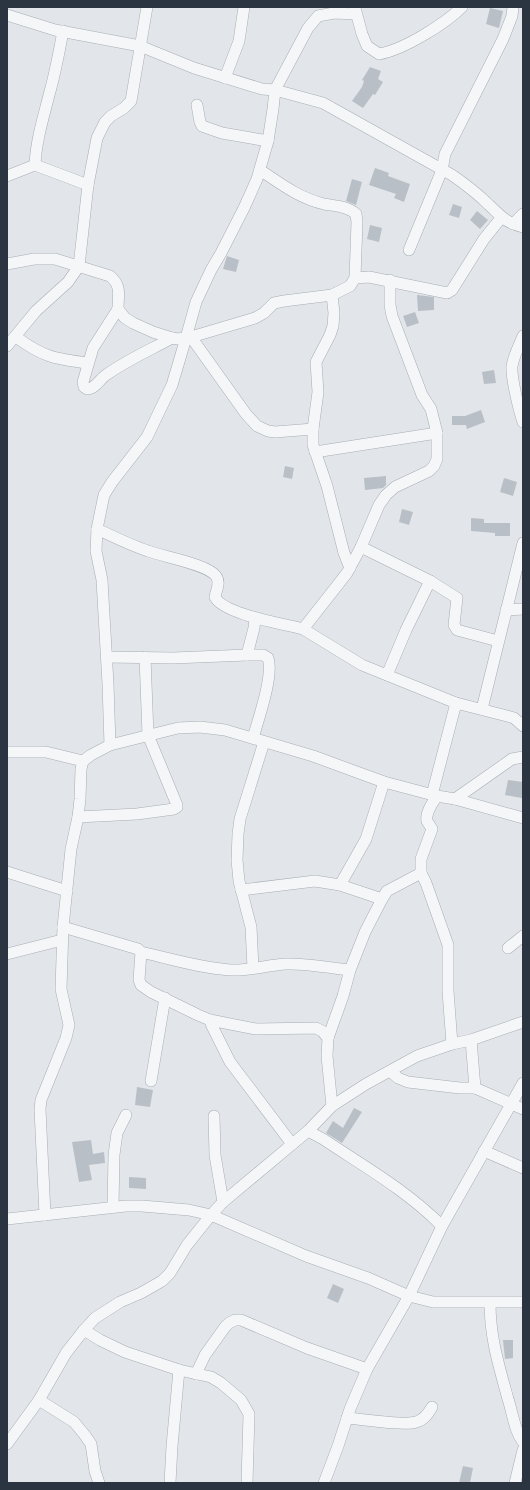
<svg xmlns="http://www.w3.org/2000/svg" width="530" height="1490" viewBox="0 0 530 1490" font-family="'Titillium Web',sans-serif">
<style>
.building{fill:#b9bfc6}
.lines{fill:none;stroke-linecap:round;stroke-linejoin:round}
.street-casing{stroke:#a7adb4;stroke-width:12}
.street{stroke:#f5f6f8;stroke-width:11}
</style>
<rect width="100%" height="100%" fill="#e2e6ea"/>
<g class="building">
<path d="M490 8 503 11 499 28 486 24Z"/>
<path d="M370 67 381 71 378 79 383 82 375 95 373 94 363 108 352 101 362 87 364 81 362 80Z"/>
<path d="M375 168 389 173 388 176 410 184 404 202 394 198 396 194 369 185Z"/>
<path d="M352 179 362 182 356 205 346 201Z"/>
<path d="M453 204 462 207 459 218 449 215Z"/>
<path d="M477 211 488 220 480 229 470 220Z"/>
<path d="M370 225 382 228 379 242 367 239Z"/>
<path d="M227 256 239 260 236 272 223 269Z"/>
<path d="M417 295 434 297V310L418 311Z"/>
<path d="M415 312 419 323 407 327 403 316Z"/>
<path d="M494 370 496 383 484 384 482 372Z"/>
<path d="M481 410 485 422 467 429 466 425H452V416H465Z"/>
<path d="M285 466 294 468 292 479 283 477Z"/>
<path d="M386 476V485L383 488 365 490 364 478Z"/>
<path d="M504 478 517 482 513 496 500 492Z"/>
<path d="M402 509 413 512 409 525 399 522Z"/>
<path d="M471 518 484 519V523H510V536H495V533L471 531Z"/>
<path d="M508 780 523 782 522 798 505 795Z"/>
<path d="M137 1087 153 1090 150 1107 135 1105Z"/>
<path d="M354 1108 362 1112 342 1143 326 1133 333 1121 343 1128Z"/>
<path d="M91 1140 93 1154 104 1152 105 1163 89 1165 92 1180 79 1182 72 1142Z"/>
<path d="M129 1177 146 1178V1189L129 1188Z"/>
<path d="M333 1284 344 1289 338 1303 327 1298Z"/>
<path d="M503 1340H513V1358L505 1359Z"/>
<path d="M463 1466 473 1468 470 1483H459Z"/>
</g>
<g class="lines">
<g class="street-casing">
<g id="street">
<path d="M355 8 362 34 367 46 379 54C403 50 445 24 462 7"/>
<path d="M7 15 55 30 140 46 194 68 262 89 275 90 323 103 452 175C465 184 478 194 489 205 502 217 505 222 523 227"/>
<path d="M225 78 239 41 244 7"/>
<path d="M197 105 200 122 202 126 222 133 268 141"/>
<path d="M35 165C36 141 43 119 49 95 55 74 59 53 63 31"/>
<path d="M7 176 35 165 88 185"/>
<path d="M513 224 523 214"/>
<path d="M409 250 442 170 445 154 503 39 512 16 513 7"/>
<path d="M7 264 34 259H55L110 276C122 286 118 295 118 309L125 318 133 323 153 332 172 338 178 339 191 337 255 318 264 313 274 303 284 301 332 295 350 286 355 278 357 222 356 214C348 206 334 206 324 204 299 198 281 184 260 170"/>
<path d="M355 278 369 277 447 293 452 290 484 239 501 218"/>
<path d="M332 295 334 313 333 326 330 335 316 362 318 392 313 429V445L327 486 344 553 350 568"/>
<path d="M118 309 93 348 83 382 84 387 87 389C95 389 100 379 106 375 127 360 150 350 172 338"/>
<path d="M523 336C519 346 514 355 512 366 511 378 519 410 523 422"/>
<path d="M16 337C43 357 55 359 88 363"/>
<path d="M191 337 246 414 257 426 268 431 275 432 313 429"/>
<path d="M7 346 36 311 68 282 79 266 88 185 97 138 105 122 111 116 124 108 131 101 147 7"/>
<path d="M315 452 437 433"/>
<path d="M97 529C114 537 130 545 148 551 164 557 207 564 216 576 221 583 216 590 215 597 223 614 284 624 303 629L347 573 361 547 379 505 386 495 395 487 429 471 434 466 437 459V433L431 409 422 395 392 316 390 305V280"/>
<path d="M361 547 430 581 457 598 454 625 457 630 498 641"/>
<path d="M506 610 523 609"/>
<path d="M303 629 362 665 456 703"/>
<path d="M247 655 254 628 255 619"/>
<path d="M107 657 173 658 247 655H263L268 658C274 675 258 720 253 738"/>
<path d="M387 675 406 630 430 581"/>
<path d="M482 709 523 543"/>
<path d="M110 745 108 684 102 580 96 551 97 529 104 495 112 482 147 437 172 385 186 338 196 302 211 270 221 253 244 208 257 179 268 141 273 109 275 90 308 28 318 16 334 13 356 14"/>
<path d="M7 752H46L83 761"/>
<path d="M432 795 456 703 507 716 514 718 523 726"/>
<path d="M455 799 512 759 523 757"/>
<path d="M78 817 137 814 174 809 177 807V805L148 735 145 657"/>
<path d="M7 872 67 891"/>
<path d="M421 873V859L432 829C431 827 428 823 427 821 425 813 433 802 437 796"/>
<path d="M340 885 366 839 384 782"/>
<path d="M241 890 315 881 340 885 382 899"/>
<path d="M63 927 138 949 141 952 139 980 141 985 151 992 198 1015 210 1020 256 1029 316 1028 322 1031 328 1038 327 1056 332 1106"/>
<path d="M508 948 523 936"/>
<path d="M141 952C171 959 201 968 231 970 249 971 268 965 286 964 307 963 329 968 350 970"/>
<path d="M7 954 62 940"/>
<path d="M253 968 251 927 239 881 237 860 238 834 240 819 264 742"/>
<path d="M210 1020 212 1026 230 1062 292 1144"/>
<path d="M328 1038 343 996 350 970 365 932 382 899 387 891 421 873 426 883 448 945V991L452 1044"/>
<path d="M471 1040 475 1088"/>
<path d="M390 1071 398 1078 408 1082 460 1088H475L523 1109"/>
<path d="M151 1081 165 998"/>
<path d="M214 1116 215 1155 223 1202"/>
<path d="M308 1131 323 1139C365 1167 406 1190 442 1226"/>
<path d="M484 1151 523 1168"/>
<path d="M113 1207 114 1155 117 1133 126 1115"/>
<path d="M45 1215 40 1109 41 1100 66 1038 69 1025 61 989 63 927 71 849 78 817 80 799 81 769 83 761 91 755 110 745 178 728 200 727 225 730 313 756 384 782 437 796 455 799 523 818"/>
<path d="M7 1219 126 1206H142L189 1210 211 1215 306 1256 368 1278 409 1296 433 1302H523"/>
<path d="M490 1303C490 1338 499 1366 508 1399 513 1414 514 1430 523 1442"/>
<path d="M84 1330 100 1340 125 1352 179 1370 211 1377 221 1383 241 1400 249 1414 247 1483"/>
<path d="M196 1374 205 1355 225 1327 229 1323 235 1320H241L307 1348 367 1369"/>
<path d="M39 1400 74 1422 84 1434 91 1444 95 1471 99 1483"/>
<path d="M347 1418C361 1419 405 1426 416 1422 424 1420 428 1414 432 1407"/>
<path d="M7 1444 39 1400 66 1353 84 1330 95 1318 120 1302 141 1293 162 1281 170 1273 187 1245 211 1215 223 1202 308 1131 332 1106 366 1084 417 1056 452 1044 471 1040 523 1022"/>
<path d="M170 1483 172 1446 179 1370"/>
<path d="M324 1483 338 1446 350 1409 367 1369 409 1296 442 1226 523 1083"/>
<path d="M515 1483 523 1450"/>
</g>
</g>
<use href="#street" class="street"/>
</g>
<rect width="530" height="1490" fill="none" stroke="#2b3441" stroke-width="16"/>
</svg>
